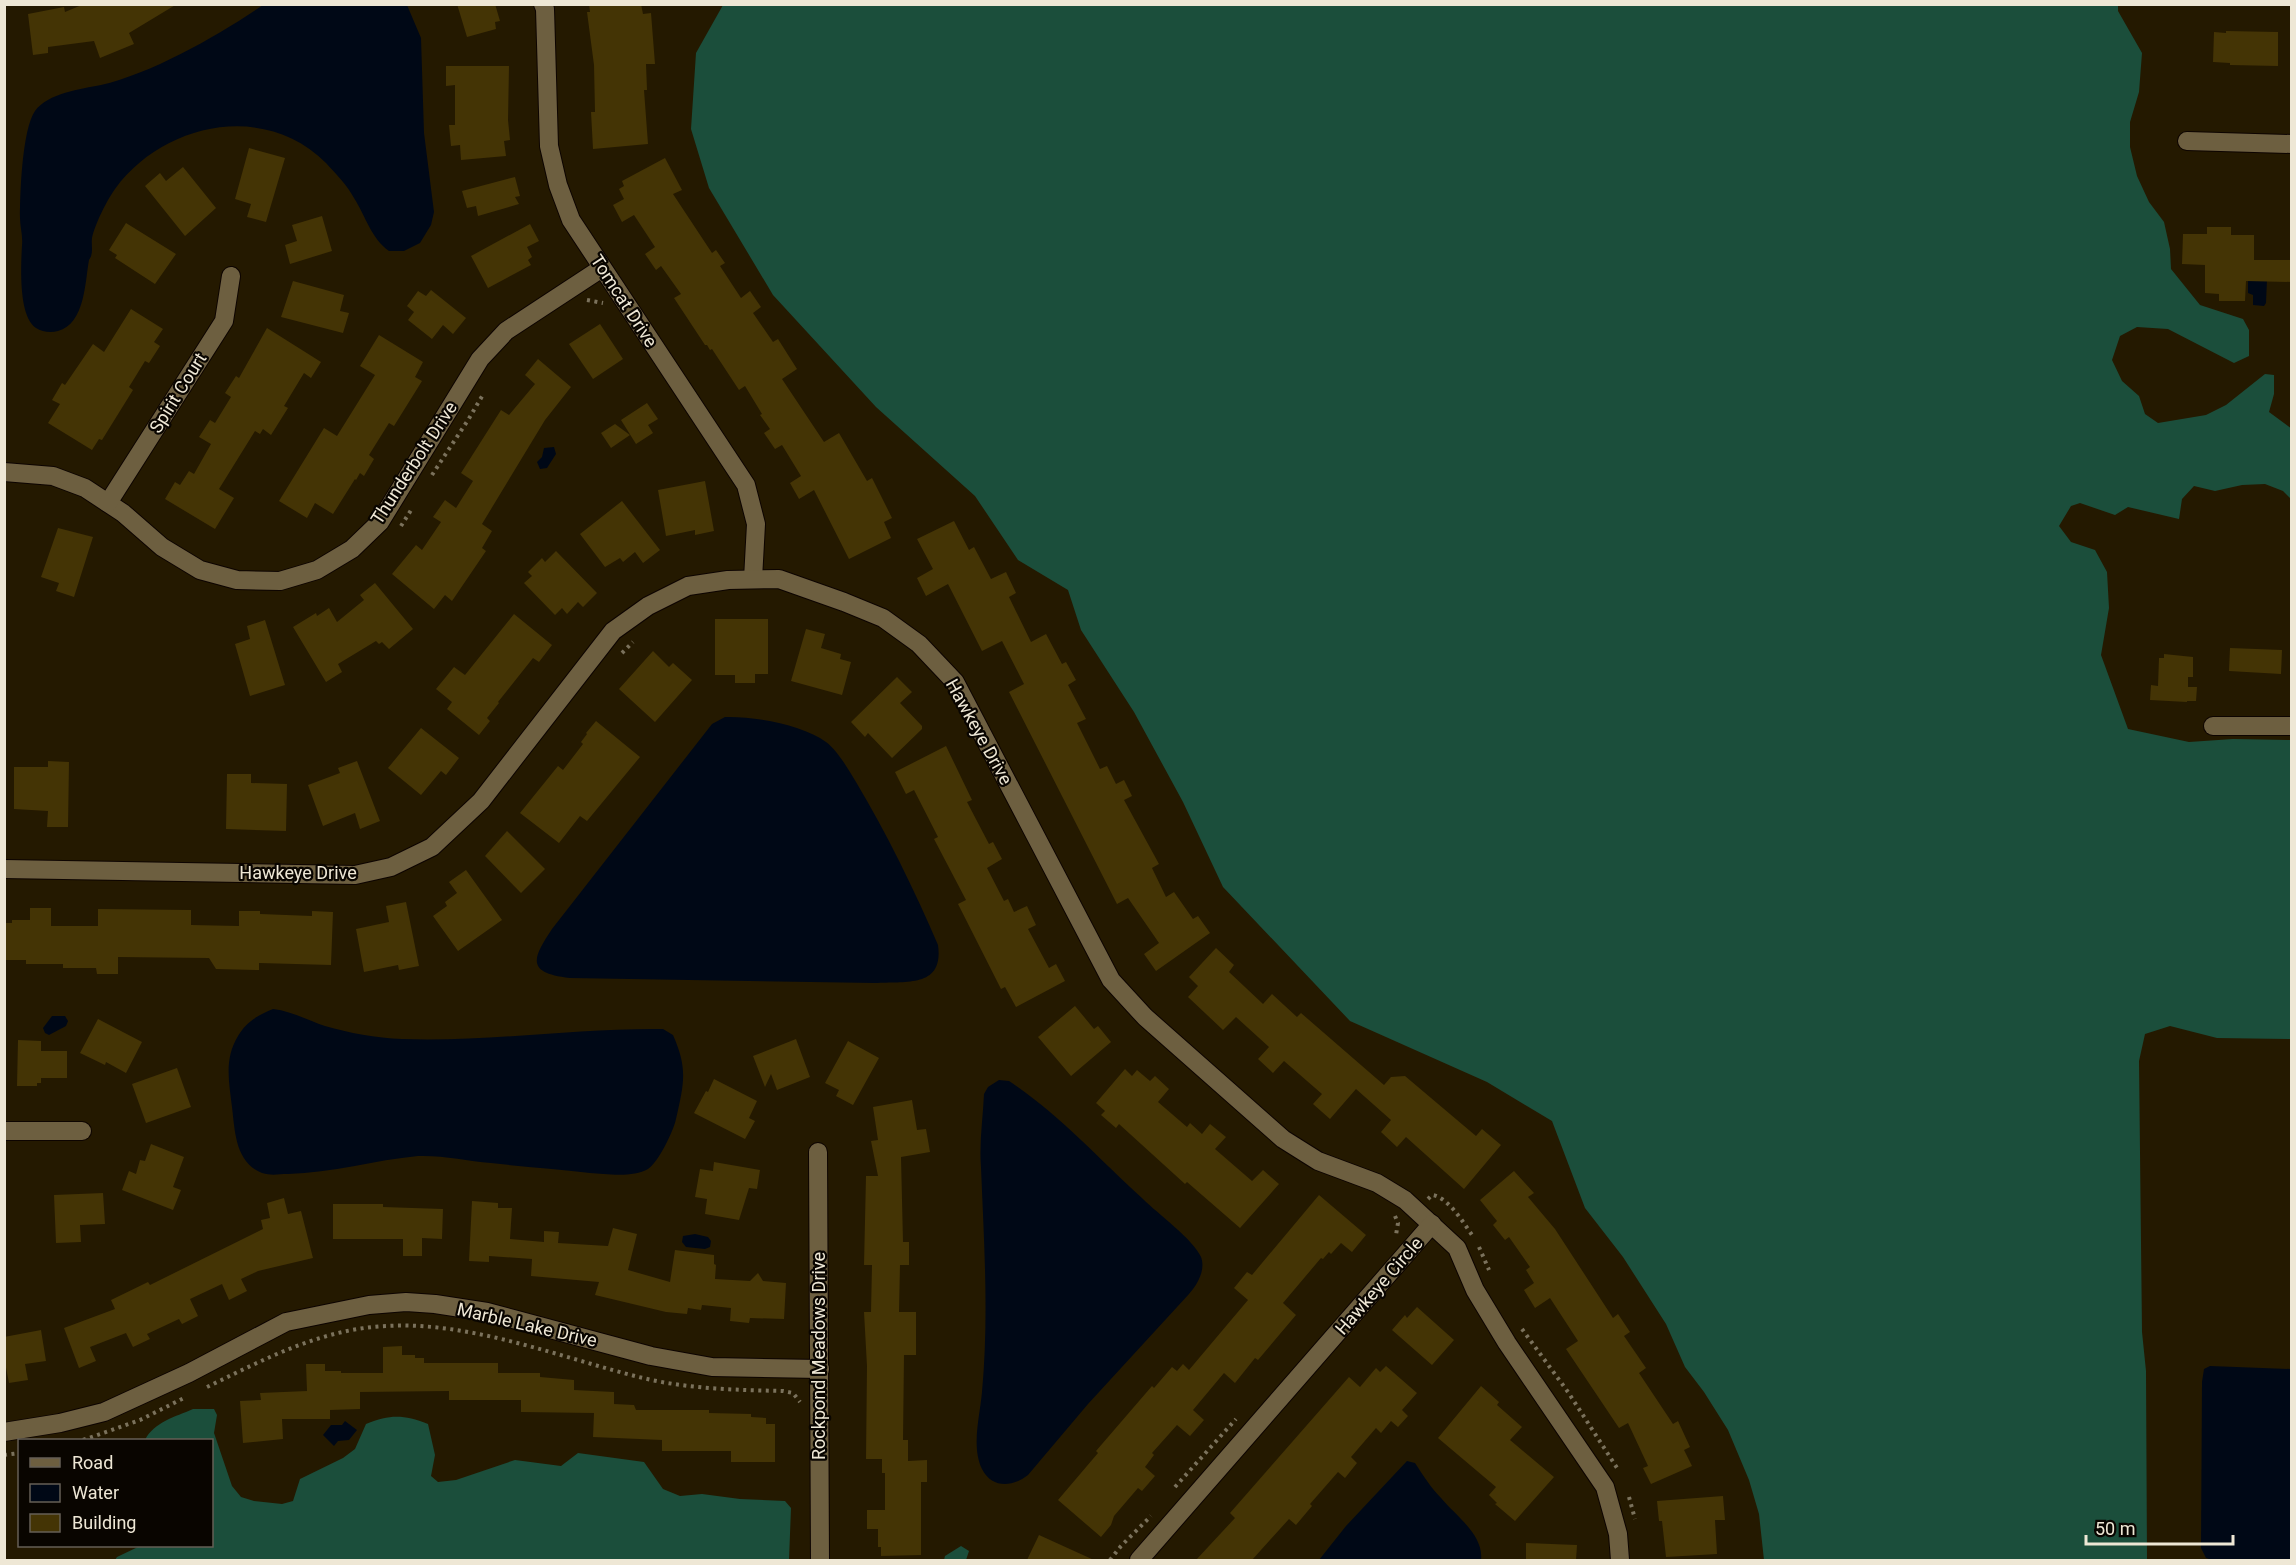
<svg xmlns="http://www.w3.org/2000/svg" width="2296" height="1565" viewBox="0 0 2296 1565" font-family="Roboto,sans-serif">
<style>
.forest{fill:#1b4e3b}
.water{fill:#000816}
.building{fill:#443405}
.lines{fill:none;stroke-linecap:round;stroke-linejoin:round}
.street-casing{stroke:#0d0400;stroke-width:20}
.path{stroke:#7b725c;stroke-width:4;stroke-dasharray:3 4.5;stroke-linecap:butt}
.street{stroke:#6d5f40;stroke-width:18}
.labels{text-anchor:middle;stroke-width:4.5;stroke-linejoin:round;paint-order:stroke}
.street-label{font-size:18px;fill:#eee7d5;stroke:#090500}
</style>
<rect width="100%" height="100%" fill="#241900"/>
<g class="forest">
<path d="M723 5H2118V11L2142 53 2139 92 2130 122V147L2137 176 2149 202 2164 222 2170 249 2171 269 2200 305 2243 319 2249 330V356L2234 363 2168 329 2137 327 2120 336 2112 360 2122 381 2139 396 2145 414 2158 423 2206 415 2226 405 2265 374 2274 375V394L2269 412 2292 429 2291 499 2283 491 2265 484 2242 485 2215 491 2194 486 2182 499 2179 519 2128 507 2115 515 2080 503 2071 506 2059 526 2071 542 2095 550 2107 572 2109 608 2101 655 2128 729 2189 742 2233 739 2291 740V1039L2217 1038 2170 1026 2145 1034 2139 1061 2142 1332 2146 1371 2147 1560H1764L1759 1514 1749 1480 1728 1430 1704 1392 1685 1367 1666 1324 1623 1257 1585 1208 1552 1121 1487 1082 1350 1021 1223 887 1183 802 1134 712 1081 630 1068 590 1018 560 975 496 876 407 773 295 709 188 691 129 696 53Z"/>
<path d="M193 1409H214L217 1415 214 1433 232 1486 241 1497 254 1501 282 1504 293 1501 300 1479 343 1458 355 1449 366 1424C391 1414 404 1415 428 1424L435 1455 431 1476 438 1482 456 1480 515 1460 561 1466 578 1453 644 1462 663 1489 680 1496 702 1494 740 1499 785 1501 791 1508 789 1560H115L117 1557 140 1546H212V1440H145C154 1422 175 1417 193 1409Z"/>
<path d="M961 1546 969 1551 966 1560H944L945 1556Z"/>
</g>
<g class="water">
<path d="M263 5H407L421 38 424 133 434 212 431 225 420 243 404 251H389C371 238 366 217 354 198 347 185 336 174 326 163 265 101 163 123 115 189 107 200 95 224 92 238 91 246 94 253 89 260 85 282 85 324 58 331 51 333 42 332 36 328 18 316 21 265 22 245 23 236 20 227 20 218 20 194 22 130 35 111 48 93 81 89 101 85 153 73 219 35 263 5Z"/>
<path d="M2248 279H2267L2266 303 2264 306 2253 305V295L2248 293Z"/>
<path d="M554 447 556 454 547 468 540 469 537 462 542 457 544 448Z"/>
<path d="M725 717C753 716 803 725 826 742 838 751 848 769 856 782 886 832 915 891 938 945 944 988 906 981 875 983L570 978C526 973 532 959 552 929L712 724Z"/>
<path d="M273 1009C291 1011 307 1020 325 1026 349 1033 376 1038 402 1039 489 1042 576 1028 663 1029L673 1035C688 1069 684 1083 676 1119 674 1130 658 1163 648 1169 633 1178 606 1174 590 1173 557 1169 524 1167 491 1163 467 1161 442 1155 418 1156 375 1160 332 1173 288 1174 278 1174 272 1176 262 1173 235 1162 235 1131 232 1107 229 1082 224 1059 238 1036 246 1022 258 1015 273 1009Z"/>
<path d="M52 1016H65L68 1021 66 1026 49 1035 45 1033 43 1028Z"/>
<path d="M999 1080 1009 1081C1059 1114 1099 1159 1143 1199 1158 1214 1193 1239 1201 1257 1206 1270 1197 1285 1189 1294L1088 1404 1028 1475C1013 1487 992 1489 982 1469 971 1446 980 1416 982 1392 989 1317 984 1242 981 1167 979 1143 983 1118 984 1094L988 1087Z"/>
<path d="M695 1234 708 1237 711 1241 710 1247 705 1249 686 1247 682 1242 683 1236Z"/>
<path d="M2210 1366 2291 1369V1560H2212L2206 1558 2201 1548 2202 1382 2204 1369Z"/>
<path d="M345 1421 357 1430 349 1440 338 1441 334 1446 323 1435 331 1425H342Z"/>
<path d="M1407 1461 1415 1463C1423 1475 1431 1488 1441 1498 1456 1516 1484 1535 1481 1560H1319L1346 1526Z"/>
</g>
<g class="building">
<path d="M84 4H177L129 33 134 44 100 58 94 41 48 47V53L33 55 28 14 64 7 65 12Z"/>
<path d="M457 4H495L500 21 495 22 496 29 467 37Z"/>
<path d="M589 4H641L643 14 651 13 655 64H646L647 90H644L648 144 593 149 591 112H595L594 65 587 12H590Z"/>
<path d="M2226 31 2278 32V66L2230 65V63L2213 62 2214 32 2226 33Z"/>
<path d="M446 66H509L508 120 510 140 504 141 506 156 461 160 460 145 451 146 449 125H455V85L446 86Z"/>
<path d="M249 148 285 158 266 222 247 217 251 204 235 199Z"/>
<path d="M665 158 682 190 673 194 712 253 716 250 725 263 720 266 741 298 750 291 761 307 753 313 773 342 778 339 797 369 782 379 824 442 839 433 867 481 872 478 892 518 884 522 891 538 849 559 814 490 799 499 790 483 801 476 782 445 775 449 764 433 770 429 760 415 762 414 745 386 739 390 712 349 710 350 707 345H705L674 298 681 294 661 266 656 270 645 254 655 247 634 215 622 222 613 205 624 199 619 189 624 186 622 181Z"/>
<path d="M183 167 216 208 185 236 145 186 160 173 166 181Z"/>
<path d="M515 177 520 196 515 197 519 204 478 216 476 206 467 208 462 191Z"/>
<path d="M322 216 332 251 290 264 285 245 297 241 292 225Z"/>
<path d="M126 223 176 254 155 284 115 258 117 255 109 250Z"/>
<path d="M530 224 539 241 527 247 532 257 528 260 531 265 488 288 471 256Z"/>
<path d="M2207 227H2231V235H2254V260H2292V282L2246 281 2245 301H2219V294L2205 293V265L2182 264 2183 234H2207Z"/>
<path d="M293 281 344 295 340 311 349 313 343 333 281 317Z"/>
<path d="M431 290 466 318 453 334 443 325 432 339 408 320 414 312 407 306 418 291 426 296Z"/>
<path d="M131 309 163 329 154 342 160 346 149 363 145 361 129 387 133 390 102 440 99 439 92 450 48 423 60 404 52 400 62 383 65 385 93 344 104 352Z"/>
<path d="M600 324 623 359 593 379 569 344Z"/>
<path d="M267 328 321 362 311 378 304 373 284 406 288 408 271 435 263 429 260 434 255 431 219 489 234 498 215 529 165 499 175 482 180 485 189 471 194 474 211 444 199 437 210 420 215 423 231 397 225 393 236 376 239 378Z"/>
<path d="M379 335 423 362 415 377 422 381 394 426 389 423 369 455 374 459 364 476 360 473 356 480 355 479 333 514 315 503 307 518 279 501 324 428 337 436 375 375 360 366Z"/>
<path d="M538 359 571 387 545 420 482 524 492 531 482 548 486 551 452 601 445 595 434 609 392 574 416 545 422 550 441 522 433 517 445 500 456 508 473 481 461 473 501 410 509 415 535 384 525 375Z"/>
<path d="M647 403 658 419 648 425 653 433 636 444 621 420Z"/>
<path d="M615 424 630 435 611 448 601 433Z"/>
<path d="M705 481 714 531 695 535V530L666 536 658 490Z"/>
<path d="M622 501 660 550 643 563 635 552 623 562 620 558 605 567 580 534Z"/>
<path d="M954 521 969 550 974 547 991 579 1006 572 1016 593 1009 597 1031 642 1046 634 1062 664 1066 662 1076 680 1068 685 1086 719 1077 723 1100 769 1107 766 1116 784 1124 780 1132 796 1124 800 1159 864 1152 868 1166 897 1174 892 1193 919 1198 916 1210 933 1156 971 1144 954 1159 943 1128 898 1117 904 1009 692 1024 684 1002 641 982 651 948 584 926 596 917 578 933 569 917 539Z"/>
<path d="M58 528 93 537 74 597 56 591 59 583 41 577Z"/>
<path d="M556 551 597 593 583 607 578 602 567 614 562 608 555 615 524 583 532 576 528 572 542 558 545 562Z"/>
<path d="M375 583 413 629 389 649 382 642 379 644 376 641 338 664 342 672 326 682 293 627 316 613 317 616 329 608 337 622 364 600 360 595Z"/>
<path d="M514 614 552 645 539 662 533 658 498 702 499 703 487 718 490 721 479 735 447 709 452 702 436 689 454 667 465 675Z"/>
<path d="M715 619H768V674H755V683H735V675H715Z"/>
<path d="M265 620 285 685 250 696 235 644 250 639 247 626Z"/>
<path d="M806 629 825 634 821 648 841 654 840 659 851 662 842 695 791 681Z"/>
<path d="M2230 648 2282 650 2281 674 2229 671Z"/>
<path d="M653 651 669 667 673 663 692 680 655 722 619 689Z"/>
<path d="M2164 654 2193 657V677H2188V687H2197L2196 701H2187V702L2150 700 2151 685 2158 686 2159 658H2164Z"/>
<path d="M897 677 912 692 900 703 922 726V729L892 758 868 733 865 737 851 722Z"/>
<path d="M596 721 640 757 587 821 580 816 559 843 520 813 558 766 563 770 583 744 581 742 587 734 586 733Z"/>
<path d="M421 728 459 758 446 775 441 771 421 795 388 768Z"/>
<path d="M946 746 972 800 967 802 989 844 993 842 1002 859 987 868 1004 901 1008 899 1014 912 1027 906 1036 925 1028 929 1049 968 1056 964 1065 981 1016 1007 1005 987 1001 989 958 904 966 900 934 839 938 837 914 790 906 794 895 772Z"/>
<path d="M48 761 69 762 68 827H47L48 811 14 809V767H48Z"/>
<path d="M357 761 380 821 360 829 355 813 323 826 308 785 340 773 338 768Z"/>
<path d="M227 774H251V783L287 784 286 831 226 829Z"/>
<path d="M507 831 545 869 521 893 485 856Z"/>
<path d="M466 870 502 920 458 951 433 916 447 906 445 902 457 893 449 882Z"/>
<path d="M406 902 419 966 399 970 398 965 364 972 356 929 389 922 386 906Z"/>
<path d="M30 908H51V926H98V909L191 910V925L239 926V911H260V914L312 916V911L333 912 331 965 259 963V970L216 969 209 958 118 957V974H97L96 968H63V964H26V960H4V923H12V920H30Z"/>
<path d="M1216 948 1234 965 1229 972 1263 1004 1272 994 1297 1017 1301 1013 1384 1085 1391 1077 1405 1076 1476 1136 1482 1129 1501 1145 1464 1189 1406 1137 1397 1147 1381 1132 1391 1120 1356 1089 1330 1119 1313 1104 1322 1094 1284 1061 1273 1073 1258 1059 1269 1047 1236 1017 1223 1030 1188 997 1198 986 1189 977Z"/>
<path d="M1075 1006 1094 1029 1098 1026 1111 1042 1071 1076 1038 1037Z"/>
<path d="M98 1019 142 1042 126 1073 106 1062 105 1065 80 1053Z"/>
<path d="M796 1039 810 1077 777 1090 771 1074 765 1087 753 1056Z"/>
<path d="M18 1040 41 1041V1051H67V1078H41V1083H37V1086H17Z"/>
<path d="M848 1041 879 1058 853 1105 836 1096 839 1090 825 1083Z"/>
<path d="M177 1068 191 1107 146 1123 132 1084Z"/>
<path d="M1125 1069 1132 1076 1137 1070 1150 1081 1155 1076 1169 1089 1158 1102 1187 1127 1190 1123 1202 1134 1210 1124 1226 1137 1215 1149 1252 1181 1263 1170 1279 1184 1240 1228 1187 1182 1185 1184 1119 1124 1116 1128 1101 1115 1105 1111 1096 1103Z"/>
<path d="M714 1079 757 1101 749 1118 755 1121 745 1139 694 1113 706 1091 708 1092Z"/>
<path d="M912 1100 917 1130 926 1129 930 1152 901 1157 903 1242H909V1265H900L899 1312H916V1355H904L903 1440H908V1461L927 1460V1482H921V1555L881 1556V1547H878V1529H867V1510H885V1473H882V1459H866L867 1366 864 1312H871L872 1265H864L866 1176H878L871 1141 878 1140 873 1107Z"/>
<path d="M151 1144 184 1157 173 1187 181 1190 173 1210 122 1190 129 1171 136 1174 140 1160 145 1161Z"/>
<path d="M714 1162 760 1170 757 1189 749 1188 739 1220 705 1214 707 1199 695 1197 700 1169 713 1171Z"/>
<path d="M1514 1171 1534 1193 1528 1197 1555 1229 1613 1318 1618 1314 1630 1332 1624 1336 1646 1368 1639 1373 1673 1424 1678 1421 1690 1447 1684 1450 1692 1466 1651 1484 1643 1468 1648 1466 1628 1423 1619 1428 1566 1349 1578 1341 1550 1298 1535 1308 1524 1290 1534 1283 1526 1270 1530 1267 1509 1237 1505 1240 1493 1225 1497 1221 1480 1200Z"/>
<path d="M103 1193 105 1224 80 1225 81 1242 56 1243 54 1195Z"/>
<path d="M1319 1195 1366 1235 1352 1252 1341 1243 1331 1254 1329 1252 1323 1259 1321 1258 1283 1303 1296 1315 1258 1360 1255 1358 1235 1383 1224 1373 1193 1410 1204 1420 1190 1436 1177 1425 1152 1453 1154 1455 1145 1467 1155 1476 1142 1491 1138 1488 1114 1516 1111 1525 1101 1537 1058 1500 1098 1453 1096 1451 1152 1386 1154 1388 1172 1367 1177 1371 1183 1364 1189 1370 1248 1300 1234 1288 1247 1272 1252 1275Z"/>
<path d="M284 1198 288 1214 301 1211 313 1258 258 1271 241 1279 247 1291 229 1300 222 1284 190 1299 198 1316 182 1324 179 1319 147 1334 150 1339 133 1347 126 1333 90 1347 96 1361 79 1368 64 1328 115 1309 111 1300 148 1282 150 1285 263 1229 261 1220 270 1218 267 1203Z"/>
<path d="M472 1201 498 1203V1208H512L510 1239 544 1242V1231L559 1232 558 1243 608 1246 613 1228 637 1234 628 1270 670 1282 675 1250 714 1255V1264L716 1265 715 1279 750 1281 758 1273 763 1281 786 1283 784 1319 750 1318 749 1323 730 1321 731 1308 702 1305 701 1310 688 1308 687 1314 666 1312 595 1295 599 1282 531 1276 532 1259 489 1256V1262L469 1261Z"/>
<path d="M333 1204H383V1207L443 1209 442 1239 422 1238V1256H403V1239H333Z"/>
<path d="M1417 1307 1454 1340 1432 1365 1392 1330 1405 1315 1407 1318Z"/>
<path d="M41 1330 46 1361 25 1364 28 1380 9 1383 4 1357V1337Z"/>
<path d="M402 1346V1355H415V1358H424V1363H498V1373H540V1377L574 1380V1390L614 1392V1404L634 1405 636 1410H709V1413L751 1414V1417L766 1418V1424H775V1462H731V1451H662V1440L593 1437 594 1413 521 1412V1400H449V1391L360 1392V1409L330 1410V1419H282L283 1439 243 1443 240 1401 261 1400 260 1393 307 1391 306 1364H325V1371H341V1373H383V1347Z"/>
<path d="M1386 1366 1417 1393 1402 1410 1408 1416 1398 1427 1391 1421 1381 1433 1376 1428 1351 1457 1357 1463 1345 1478 1338 1472 1310 1504 1312 1506 1296 1525 1289 1519 1252 1560H1196L1235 1518 1230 1513 1349 1377 1360 1387 1376 1368 1380 1372Z"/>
<path d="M1481 1386 1499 1402 1497 1405 1522 1427 1510 1440 1554 1477 1515 1521 1495 1504 1497 1503 1489 1495 1496 1487 1438 1438Z"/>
<path d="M1723 1496 1725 1520H1715L1717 1554 1666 1557 1662 1521H1659L1657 1501Z"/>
<path d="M1039 1535 1094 1560H1027Z"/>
<path d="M1526 1543 1577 1545 1576 1560H1526Z"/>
</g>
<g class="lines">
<g class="street-casing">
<g id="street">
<path d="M543 4 545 9 549 146 558 185 571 220 746 485 756 524 753 579"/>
<path d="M2187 141 2292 144"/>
<path d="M4 472 53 476 85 488 123 513 162 547 200 570 237 580 280 581 317 570 352 549 380 522 480 359 506 331 602 268"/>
<path d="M108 503 224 321 231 276"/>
<path d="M2213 726H2292"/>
<path d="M4 869 355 875 391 867 432 847 481 801 613 631 648 606 688 586 728 580 779 579 844 602 883 618 919 644 955 682 1111 980 1145 1017 1283 1139 1318 1161 1377 1183 1405 1200 1457 1248 1475 1290 1507 1343 1605 1487 1618 1534 1620 1560"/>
<path d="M4 1131H82"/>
<path d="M818 1152 820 1560"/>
<path d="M4 1432 60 1423 104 1412 189 1373 286 1322 369 1305 406 1302 435 1304 487 1312 651 1356 712 1367 820 1369"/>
<path d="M1139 1560 1432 1224"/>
</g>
</g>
<g class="path">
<path d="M587 300 603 303"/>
<path d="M432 475 468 420 484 393"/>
<path d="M401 526 413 507"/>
<path d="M622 653 633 642"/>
<path d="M1428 1199 1432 1195C1448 1197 1463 1222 1472 1235"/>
<path d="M1395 1216 1398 1223 1396 1235"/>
<path d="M1479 1247 1489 1270"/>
<path d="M1522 1329 1568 1392 1619 1471"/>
<path d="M207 1387C265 1359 321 1329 386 1326 472 1321 561 1358 643 1378 688 1389 737 1390 783 1391L793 1393 800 1402"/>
<path d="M83 1440 140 1420 184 1398"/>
<path d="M4 1455 20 1453"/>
<path d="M1175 1487 1236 1419"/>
<path d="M1629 1497 1635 1519"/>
<path d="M1110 1560 1121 1546 1151 1516"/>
</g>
<use href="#street" class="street"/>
</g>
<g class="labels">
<g class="street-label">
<text transform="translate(624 301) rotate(57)" y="6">Tomcat Drive</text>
<text transform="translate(178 393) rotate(-58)" y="6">Spirit Court</text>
<text transform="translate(414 463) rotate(-57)" y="6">Thunderbolt Drive</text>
<text transform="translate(979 732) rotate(61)" y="6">Hawkeye Drive</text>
<text x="298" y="879">Hawkeye Drive</text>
<text transform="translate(1379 1286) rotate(-49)" y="6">Hawkeye Circle</text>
<text transform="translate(527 1325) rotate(13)" y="6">Marble Lake Drive</text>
<text transform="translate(819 1356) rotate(-90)" y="6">Rockpond Meadows Drive</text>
</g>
</g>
<rect width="2296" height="1565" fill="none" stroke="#eee7d5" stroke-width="12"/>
<rect x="18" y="1439" width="195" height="108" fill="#090500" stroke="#655f55" stroke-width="1.5"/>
<rect x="30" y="1458" width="30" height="9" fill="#6d5f40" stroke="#655f55" stroke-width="1.5"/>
<text x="72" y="1469" font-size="18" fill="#eee7d5">Road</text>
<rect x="30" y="1484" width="30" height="18" fill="#000816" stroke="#655f55" stroke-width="1.5"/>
<text x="72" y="1499" font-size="18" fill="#eee7d5">Water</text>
<rect x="30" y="1514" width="30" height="18" fill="#443405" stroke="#655f55" stroke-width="1.5"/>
<text x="72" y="1529" font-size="18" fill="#eee7d5">Building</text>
<path d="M2086 1535v9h147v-9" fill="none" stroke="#eee7d5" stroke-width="3"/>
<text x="2095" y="1535" font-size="18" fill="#eee7d5" stroke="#090500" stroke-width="4.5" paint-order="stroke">50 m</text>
</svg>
